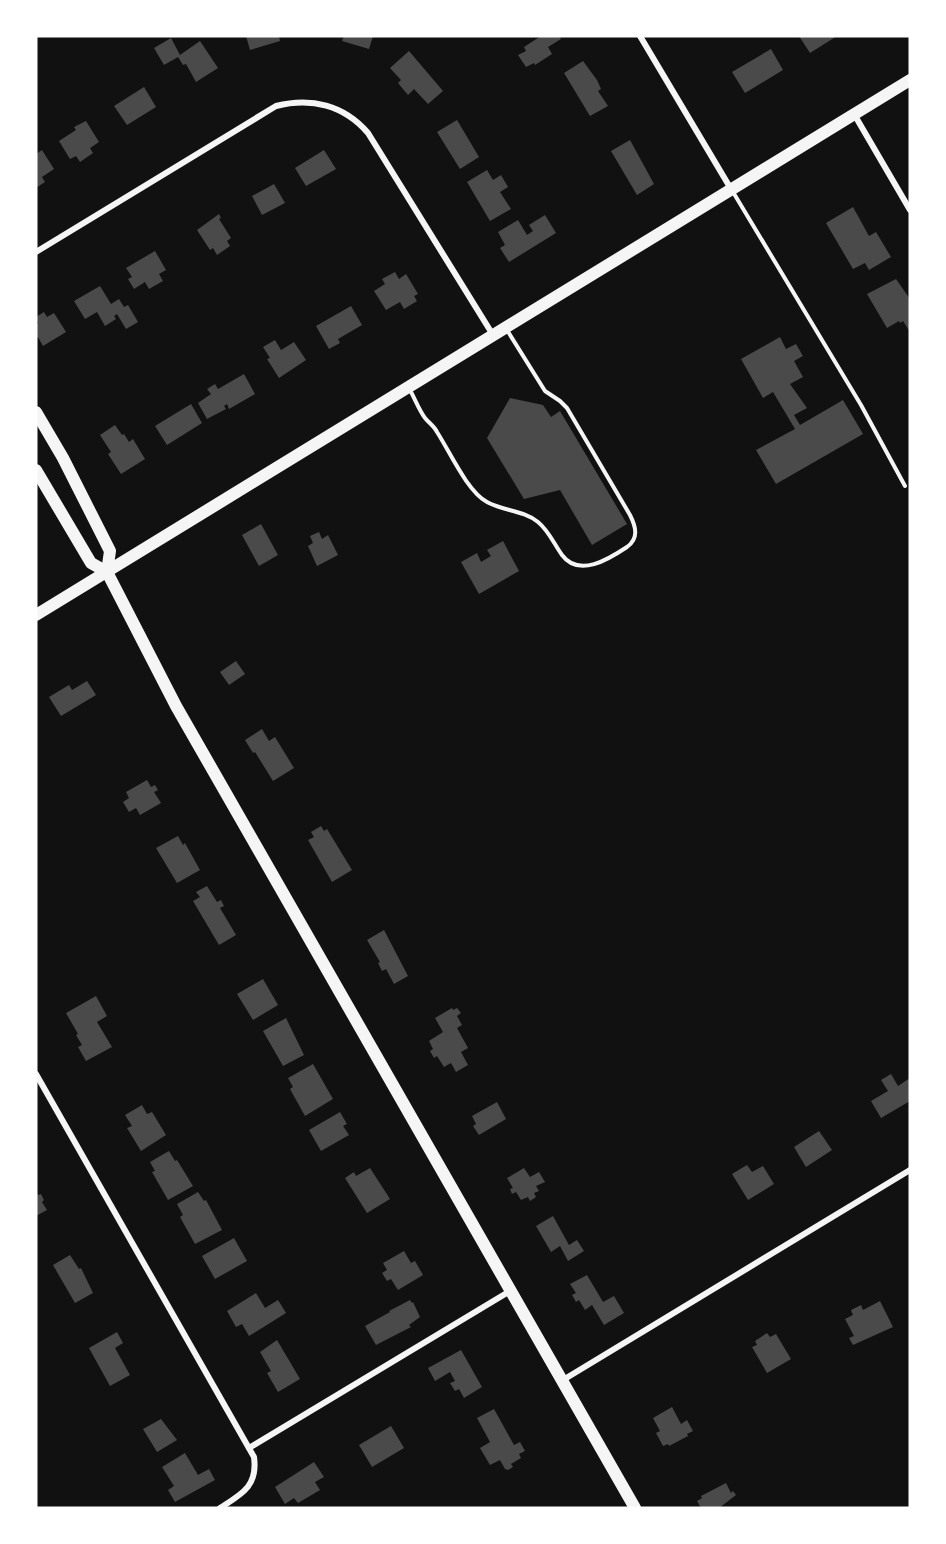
<svg xmlns="http://www.w3.org/2000/svg" width="946" height="1544" viewBox="0 0 946 1544" font-family="'Sofia Sans Condensed',sans-serif">
<style>
.building{fill:#4a4a4a}
.lines{fill:none;stroke-linecap:round;stroke-linejoin:round}
.service{stroke:#f5f5f5;stroke-width:4}
.minor{stroke:#f5f5f5;stroke-width:6}
.secondary{stroke:#f5f5f5;stroke-width:12}
</style>
<rect width="100%" height="100%" fill="#111"/>
<g class="building">
<path d="M246 36H279L280 41 250 50Z"/>
<path d="M344 36H373L369 49 342 41Z"/>
<path d="M541 36H559L561 39 548 47 552 54 535 65 534 63 526 67 518 55 526 51 524 47Z"/>
<path d="M799 36H837L810 53Z"/>
<path d="M171 38 180 55 200 41 218 68 196 82 186 64 183 65 178 57 164 65 154 48Z"/>
<path d="M771 49 783 70 745 93 732 72Z"/>
<path d="M409 51 443 91 428 104 414 89 408 95 398 83 401 80 390 68Z"/>
<path d="M583 61 597 80 601 89 598 91 608 106 590 116 564 73Z"/>
<path d="M144 87 156 107 127 125 114 106Z"/>
<path d="M457 120 479 157 460 169 437 132Z"/>
<path d="M86 121 99 142 90 148 93 153 80 162 76 156 70 159 59 141 76 130 74 127Z"/>
<path d="M630 140 654 184 637 195 611 151Z"/>
<path d="M42 150 54 169 42 177 45 182 36 188V154Z"/>
<path d="M324 150 336 169 306 186 295 168Z"/>
<path d="M487 170 493 180 501 175 508 187 500 192 511 209 490 221 467 182Z"/>
<path d="M274 184 285 203 262 215 252 196Z"/>
<path d="M853 207 869 236 876 232 891 257 869 270 865 263 853 269 826 223Z"/>
<path d="M219 214 221 218 219 219 231 238 227 241 230 246 217 255 213 248 210 250 197 230Z"/>
<path d="M545 215 556 233 509 262 500 248 505 245 498 232 518 220 527 235 533 231 529 225Z"/>
<path d="M155 251 166 270 159 274 163 281 149 289 145 282 134 289 128 279 132 277 126 268Z"/>
<path d="M395 272 399 279 406 274 418 294 414 296 417 301 404 309 400 302 386 310 374 291 385 284 382 279Z"/>
<path d="M896 279 910 299V332L903 321 900 323 899 321 887 328 867 294Z"/>
<path d="M100 286 111 304 119 299 124 307 128 305 138 322 126 329 117 314 114 316 116 319 105 326 97 312 85 319 74 301Z"/>
<path d="M351 306 362 325 338 339 340 343 329 349 316 326Z"/>
<path d="M44 312 47 317 54 313 66 332 43 346 38 337 36 338V325L38 323 36 317Z"/>
<path d="M780 337 786 349 796 344 803 356 794 361 803 377 790 384 807 408 794 415 800 425 843 400 863 434 776 484 756 450 795 429 773 392 763 398 741 359Z"/>
<path d="M275 340 281 350 294 342 306 360 279 378 267 359 270 358 263 347Z"/>
<path d="M244 374 255 394 229 409 227 404 224 406 226 409 207 419 198 403 211 394 207 389 215 384 218 389Z"/>
<path d="M510 398 543 405 551 417 560 411 627 524 592 545 560 490 524 499 487 438Z"/>
<path d="M191 404 202 423 167 445 155 426Z"/>
<path d="M115 425 122 435 124 434 129 442 133 439 145 459 121 474 108 454 111 452 100 435Z"/>
<path d="M261 524 278 555 259 566 242 535Z"/>
<path d="M319 532 322 539 328 535 338 555 317 566 308 546 313 543 310 536Z"/>
<path d="M503 541 519 571 479 594 461 562 477 553 481 562 491 556 487 550Z"/>
<path d="M236 661 245 674 229 685 220 672Z"/>
<path d="M87 681 96 695 61 716 49 697 69 685 72 690Z"/>
<path d="M262 729 269 741 275 737 294 768 273 781 255 752 253 753 245 740Z"/>
<path d="M147 780 151 787 155 785 158 790 154 792 161 803 140 815 136 808 129 812 123 802 129 798 126 792Z"/>
<path d="M321 826 324 831 327 829 352 870 332 882 308 840 314 837 311 832Z"/>
<path d="M178 836 183 845 185 843 200 870 177 883 156 848Z"/>
<path d="M207 886 217 902 221 900 224 906 220 908 236 935 219 945 193 901 200 897 196 892Z"/>
<path d="M384 930 408 976 394 984 386 969 382 971 378 963 380 962 367 940Z"/>
<path d="M263 979 278 1005 253 1020 237 994Z"/>
<path d="M96 996 107 1016 97 1022 112 1047 86 1061 78 1047 82 1045 76 1035 78 1034 66 1013Z"/>
<path d="M452 1008 453 1010 457 1008 461 1013 457 1016 462 1025 457 1028 468 1048 461 1052 468 1065 456 1072 451 1063 444 1067 437 1056 434 1058 430 1051 433 1049 429 1041 443 1032 435 1018Z"/>
<path d="M286 1018 304 1055 283 1066 263 1031Z"/>
<path d="M313 1064 333 1099 305 1116 290 1089 293 1087 288 1078Z"/>
<path d="M891 1074 898 1086 910 1078V1101L881 1118 871 1101 888 1091 881 1080Z"/>
<path d="M497 1102 506 1119 479 1135 473 1126 476 1124 472 1116Z"/>
<path d="M142 1105 147 1114 152 1112 166 1135 141 1151 127 1128 132 1126 125 1115Z"/>
<path d="M340 1112 347 1124 343 1126 349 1135 321 1151 309 1130Z"/>
<path d="M819 1131 832 1150 806 1167 794 1147Z"/>
<path d="M169 1151 175 1161 177 1160 193 1186 168 1200 152 1172 155 1171 150 1162Z"/>
<path d="M747 1165 752 1172 763 1166 774 1184 748 1200 732 1174Z"/>
<path d="M370 1168 390 1199 367 1213 345 1178 354 1172 356 1176Z"/>
<path d="M524 1168 530 1177 539 1172 545 1182 536 1186 539 1191 534 1193 536 1197 530 1201 528 1197 521 1200 516 1192 512 1194 510 1189 513 1188 507 1178Z"/>
<path d="M36 1191 38 1195 41 1194 44 1200 42 1202 47 1210 36 1216Z"/>
<path d="M198 1192 204 1201 206 1200 222 1230 195 1244 180 1217 183 1215 177 1204Z"/>
<path d="M553 1216 569 1245 577 1240 584 1251 568 1261 560 1246 551 1252 536 1226Z"/>
<path d="M234 1238 247 1261 215 1279 202 1256Z"/>
<path d="M404 1251 411 1263 415 1261 423 1275 398 1290 391 1279 387 1281 382 1273 387 1270 383 1263Z"/>
<path d="M70 1255 79 1269 81 1268 93 1293 75 1303 53 1265Z"/>
<path d="M587 1275 603 1302 614 1296 624 1313 604 1325 592 1305 585 1310 579 1300 576 1302 572 1295 576 1293 570 1284Z"/>
<path d="M256 1293 265 1308 278 1300 286 1313 249 1336 242 1324 236 1327 227 1311Z"/>
<path d="M410 1300 412 1303 413 1302 420 1317 409 1325 411 1327 376 1345 365 1326 390 1312 389 1311Z"/>
<path d="M880 1301 893 1327 853 1345 849 1338 854 1336 845 1319 853 1315 851 1310 861 1305 863 1310Z"/>
<path d="M117 1332 123 1343 115 1348 130 1375 110 1386 89 1348Z"/>
<path d="M767 1333 770 1337 776 1334 791 1359 767 1373 752 1347 757 1345 755 1341Z"/>
<path d="M277 1340 300 1379 278 1392 267 1373 271 1371 260 1352Z"/>
<path d="M461 1350 482 1387 464 1398 459 1389 455 1391 450 1383 455 1381 450 1372 435 1381 428 1368Z"/>
<path d="M672 1407 681 1424 687 1420 693 1431 687 1434 688 1436 669 1446 668 1444 663 1446 656 1433 660 1431 653 1418Z"/>
<path d="M494 1409 514 1445 520 1442 525 1451 519 1454 521 1458 511 1464 513 1467 508 1470 505 1469 500 1460 490 1465 480 1448 490 1442 477 1418Z"/>
<path d="M161 1419 177 1440 157 1452 143 1429Z"/>
<path d="M391 1426 404 1448 372 1467 359 1445Z"/>
<path d="M185 1453 198 1475 209 1469 215 1480 175 1502 168 1490 174 1486 162 1467Z"/>
<path d="M314 1462 324 1477 315 1482 320 1490 298 1503 294 1498 285 1504 275 1487Z"/>
<path d="M726 1483 731 1493 733 1491 736 1495 719 1508H701L697 1501 702 1498 701 1496Z"/>
</g>
<g class="lines">
<g class="service">
<path d="M733 192 861 405 905 486"/>
<path d="M410 390C415 399 419 410 425 418 429 423 434 426 437 432 450 452 467 491 487 502 503 511 523 510 538 522 549 531 554 544 562 555 579 578 609 559 627 547 639 538 636 527 630 515L567 408 560 401 545 391 507 330"/>
</g>
<g class="minor">
<path d="M640 36 731 189"/>
<path d="M854 114 910 210"/>
<path d="M36 252 276 106C311 97 344 105 368 133L493 335"/>
<path d="M36 1074 254 1457C258 1486 242 1494 220 1508"/>
<path d="M563 1380 910 1170"/>
<path d="M249 1448 510 1291"/>
</g>
<g class="secondary">
<path d="M36 412 63 458 110 551 107 572"/>
<path d="M36 470 91 563 107 572 176 706 635 1508"/>
<path d="M36 615 910 80"/>
</g>
</g>
<rect width="946" height="1544" fill="none" stroke="#ffffff" stroke-width="75"/>
</svg>
